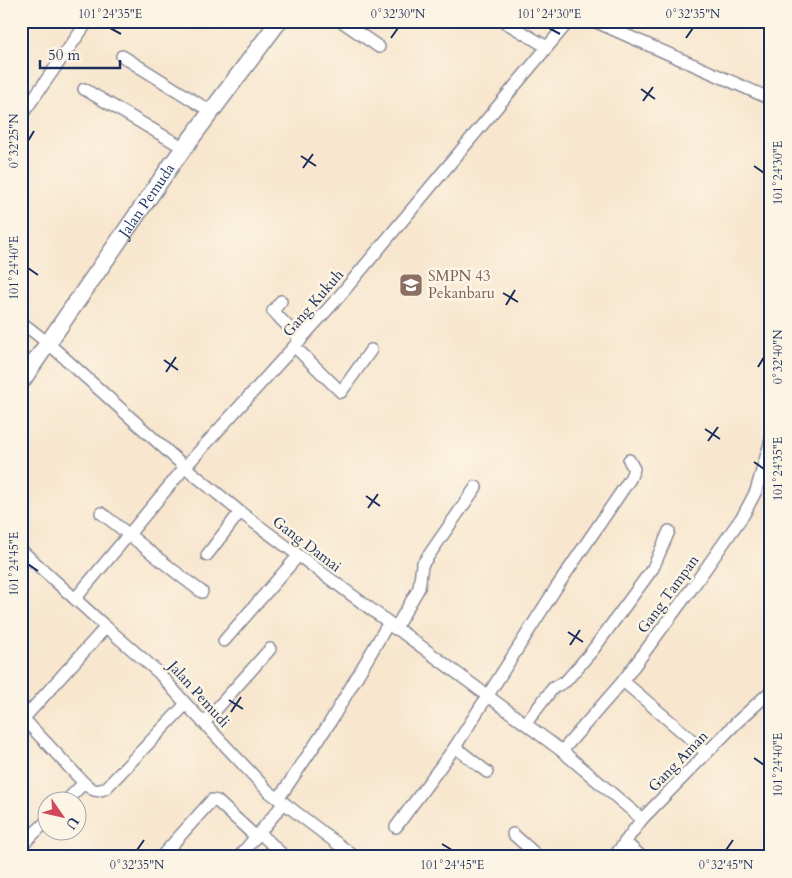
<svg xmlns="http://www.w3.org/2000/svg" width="792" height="878" viewBox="0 0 792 878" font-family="Cardo,serif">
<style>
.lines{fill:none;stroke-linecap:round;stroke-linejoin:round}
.street-casing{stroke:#8a8a96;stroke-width:14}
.secondary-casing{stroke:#8a8a96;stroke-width:19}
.street{stroke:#fff;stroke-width:11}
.secondary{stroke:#fff;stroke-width:16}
.ticks{fill:none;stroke:#1b2f5e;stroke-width:2}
.labels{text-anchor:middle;stroke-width:5;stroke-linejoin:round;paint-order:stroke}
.street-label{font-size:15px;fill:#1b2f5e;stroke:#fcf5e5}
.education-label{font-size:15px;fill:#785e54;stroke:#fcf5e5;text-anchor:start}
.neatline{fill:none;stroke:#1b2f5e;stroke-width:2}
.ticks-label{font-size:12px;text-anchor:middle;fill:#1b2f5e}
</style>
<rect width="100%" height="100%" fill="#fcf5e5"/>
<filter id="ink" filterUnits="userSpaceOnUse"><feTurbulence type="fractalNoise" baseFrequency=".02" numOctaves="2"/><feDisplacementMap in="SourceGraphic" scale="10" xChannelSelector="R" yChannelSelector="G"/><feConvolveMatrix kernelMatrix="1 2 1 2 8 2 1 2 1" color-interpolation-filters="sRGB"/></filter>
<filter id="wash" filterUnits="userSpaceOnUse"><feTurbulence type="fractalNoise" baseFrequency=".0096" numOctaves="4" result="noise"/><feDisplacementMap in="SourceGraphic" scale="20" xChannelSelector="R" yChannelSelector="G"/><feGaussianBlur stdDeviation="1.12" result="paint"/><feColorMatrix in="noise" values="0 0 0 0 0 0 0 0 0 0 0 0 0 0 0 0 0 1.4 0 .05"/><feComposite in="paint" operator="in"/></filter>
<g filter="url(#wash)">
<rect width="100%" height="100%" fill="#f8e6ce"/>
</g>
<g filter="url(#ink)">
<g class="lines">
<g class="street-casing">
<g id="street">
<path d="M341 21 379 47"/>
<path d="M503 21 547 47"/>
<path d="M594 21 771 99"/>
<path d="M122 56 210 111"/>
<path d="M84 89 184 148"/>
<path d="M21 116 88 21"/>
<path d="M281 301 273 311 301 340"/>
<path d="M21 322 48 343 185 467 240 512 562 751 642 819"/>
<path d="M295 347 341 392 371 350"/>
<path d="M101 513C136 539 167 567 202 592"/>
<path d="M21 550 106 627 158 672 186 704 268 791 355 857"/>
<path d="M207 555 240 512"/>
<path d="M75 599 185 467 337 299 569 21"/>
<path d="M395 629 419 588 422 565 476 487"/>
<path d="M224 641 298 556"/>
<path d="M623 681 707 753"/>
<path d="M21 716 84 783C92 790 96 793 106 788L186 704"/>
<path d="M24 718 106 627"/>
<path d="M204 723 270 649"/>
<path d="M526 723 553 688 566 681 592 651 653 568 669 531"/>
<path d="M455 747 487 772"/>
<path d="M562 751 623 681 692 588 744 514 756 491 771 440"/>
<path d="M279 798 329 724 388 624"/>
<path d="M67 800 84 783"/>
<path d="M396 827 455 747 556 588 630 479 634 469 629 460"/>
<path d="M260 833 285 857"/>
<path d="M513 834 539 857"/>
<path d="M21 842H25L48 820"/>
<path d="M625 842 642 857"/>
<path d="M161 857 212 800 217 801 256 837"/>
<path d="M239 857 284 803"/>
<path d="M614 857 642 819 737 722 771 691"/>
</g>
</g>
<g class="secondary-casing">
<g id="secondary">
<path id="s1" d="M21 382 172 164 279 21"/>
</g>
</g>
<use href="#street" class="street"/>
<use href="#secondary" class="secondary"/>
</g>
</g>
<path class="ticks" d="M110 28 121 34M549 28 560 34M391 38 398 28M686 38 693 28M641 89 655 99M643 101 653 87M28 141 34 131M301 156 316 166M754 166 764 173M303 168 313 154M28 268 38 275M503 293 518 302M506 305 515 290M164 360 178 370M758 367 764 357M166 372 176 357M705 429 720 439M708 441 718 427M754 462 764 469M366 496 380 506M368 508 378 494M28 564 38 571M568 632 583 642M570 645 580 630M229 700 243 709M231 712 241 697M754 758 764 765M442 844 452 850M137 850 144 840M726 850 733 840"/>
<defs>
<g id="school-square" transform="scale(1.25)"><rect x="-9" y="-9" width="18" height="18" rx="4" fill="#8d6e63" stroke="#fcf5e5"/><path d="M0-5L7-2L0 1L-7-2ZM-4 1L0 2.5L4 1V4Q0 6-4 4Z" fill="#fff"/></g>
</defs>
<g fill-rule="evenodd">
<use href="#school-square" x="411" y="285"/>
</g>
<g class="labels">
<g class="street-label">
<text dy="5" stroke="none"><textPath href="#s1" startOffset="221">Jalan Pemuda</textPath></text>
<text transform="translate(313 303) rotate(-49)" y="5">Gang Kukuh</text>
<text transform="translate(307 544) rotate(37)" y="5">Gang Damai</text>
<text transform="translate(668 594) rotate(-54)" y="5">Gang Tampan</text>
<text transform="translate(199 694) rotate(48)" y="5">Jalan Pemudi</text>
<text transform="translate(678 761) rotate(-46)" y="5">Gang Aman</text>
</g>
<g class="education-label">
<text x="428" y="281">SMPN 43<tspan x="428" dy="17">Pekanbaru</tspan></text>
</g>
</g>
<rect width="792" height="878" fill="none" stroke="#fcf5e5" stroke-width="55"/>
<g transform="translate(62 816) rotate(124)"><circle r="24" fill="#fcf5e5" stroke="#a2a6af"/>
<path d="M0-4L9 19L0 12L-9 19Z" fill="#d1495b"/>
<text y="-8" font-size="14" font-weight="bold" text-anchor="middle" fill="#1b2f5e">U</text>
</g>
<path d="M40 60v8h80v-8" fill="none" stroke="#1b2f5e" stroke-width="2.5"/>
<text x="48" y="60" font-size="15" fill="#1b2f5e" stroke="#fcf5e5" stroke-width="4" paint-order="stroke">50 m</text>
<rect x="28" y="28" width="736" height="822" class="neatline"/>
<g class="ticks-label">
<text x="110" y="18">101°24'35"E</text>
<text x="398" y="18">0°32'30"N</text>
<text x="549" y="18">101°24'30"E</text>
<text x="693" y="18">0°32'35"N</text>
<text transform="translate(14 141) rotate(-90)" y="4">0°32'25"N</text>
<text transform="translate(778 173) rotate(-90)" y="4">101°24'30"E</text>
<text transform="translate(14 268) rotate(-90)" y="4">101°24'40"E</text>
<text transform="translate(778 357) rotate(-90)" y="4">0°32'40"N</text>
<text transform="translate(778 469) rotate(-90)" y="4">101°24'35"E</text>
<text transform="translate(14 564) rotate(-90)" y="4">101°24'45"E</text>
<text transform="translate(778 765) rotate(-90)" y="4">101°24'40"E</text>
<text x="137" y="869">0°32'35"N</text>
<text x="452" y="869">101°24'45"E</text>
<text x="726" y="869">0°32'45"N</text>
</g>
</svg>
